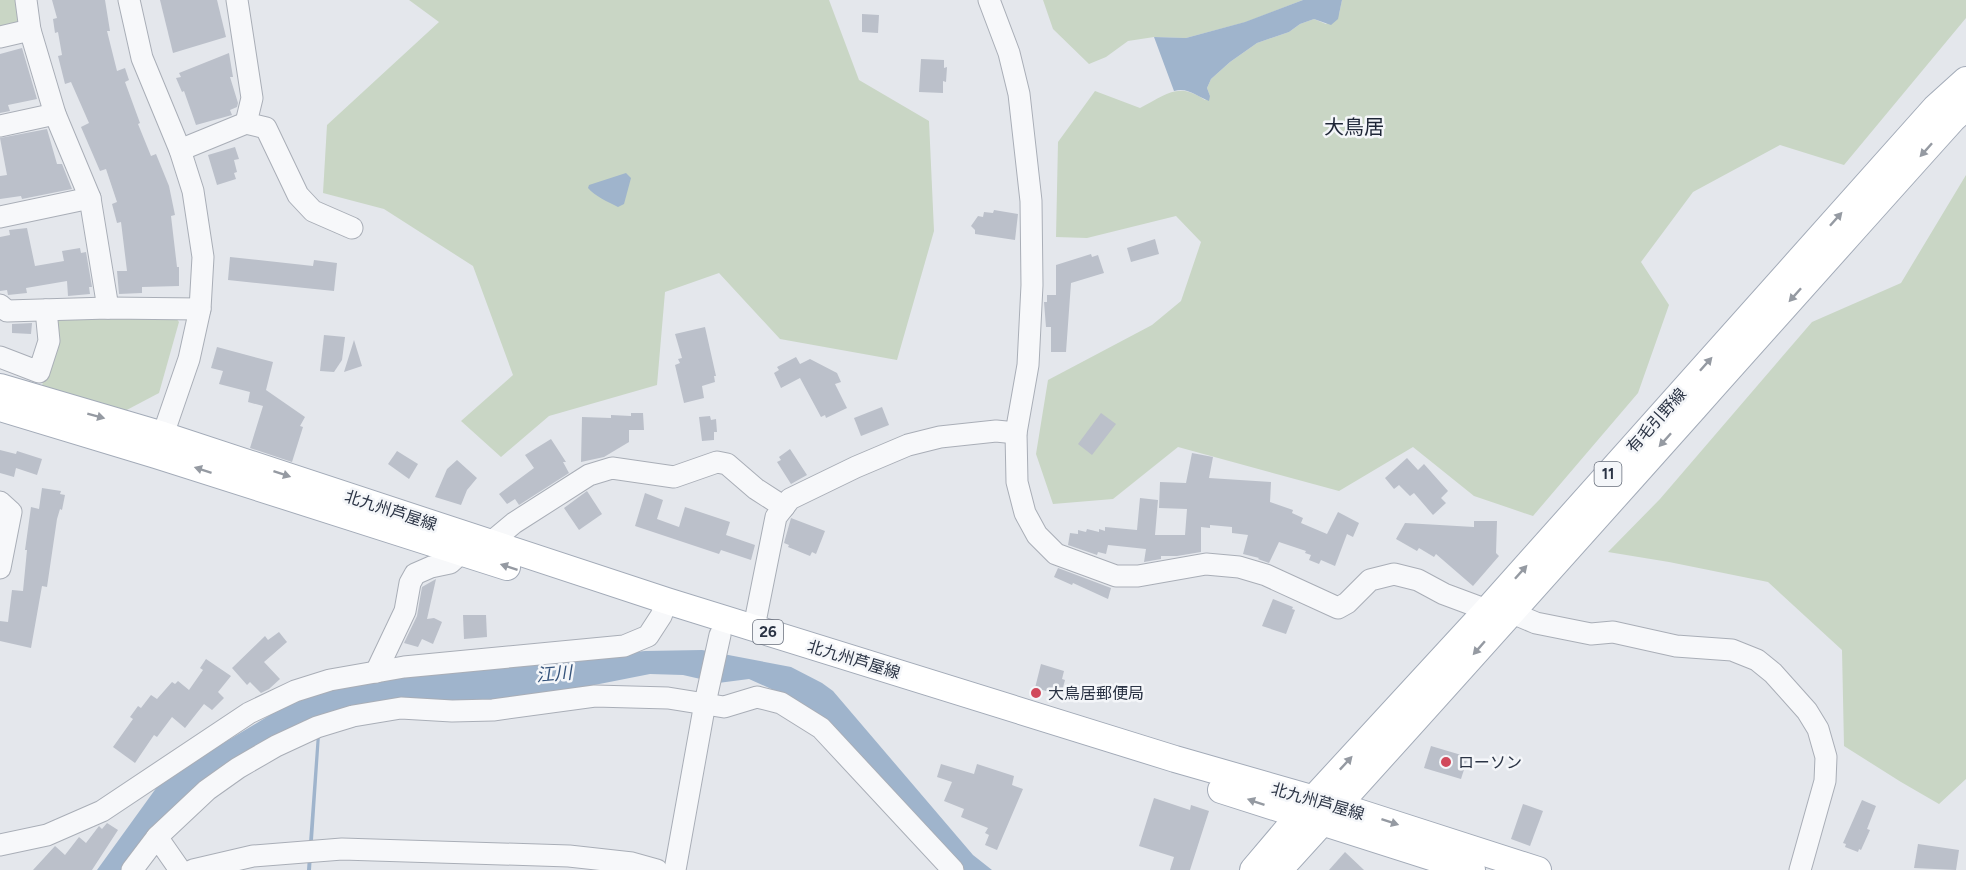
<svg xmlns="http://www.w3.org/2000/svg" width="1966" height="870" viewBox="0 0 1966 870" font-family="Figtree,'Noto Sans JP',sans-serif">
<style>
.green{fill:#c9d6c5}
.water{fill:#9fb4cc}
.building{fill:#bbc0ca}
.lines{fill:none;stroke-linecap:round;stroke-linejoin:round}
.minor-casing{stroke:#a9aeb7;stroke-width:23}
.major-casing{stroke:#a3abb8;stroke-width:28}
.minor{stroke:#f7f8fa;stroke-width:21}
.major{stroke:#fff;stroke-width:26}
.oneway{fill:#959aa2}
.poi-dot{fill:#d1495b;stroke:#f4f6f9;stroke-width:2}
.labels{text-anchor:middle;stroke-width:5;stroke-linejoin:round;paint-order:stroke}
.shield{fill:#f4f6f9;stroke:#676e7b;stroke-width:1.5}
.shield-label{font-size:15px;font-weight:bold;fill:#2b3445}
.street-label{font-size:16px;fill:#2b3445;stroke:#f4f6f9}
.poi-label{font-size:16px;fill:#2b3445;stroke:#f4f6f9;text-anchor:start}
.water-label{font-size:18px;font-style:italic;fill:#34527a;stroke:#f4f6f9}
.quarter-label{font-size:20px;fill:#1d2536;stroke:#f4f6f9}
</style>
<rect width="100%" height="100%" fill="#e4e7ec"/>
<g class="green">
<path d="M0 0H19L21 22 0 32Z"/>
<path d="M409 0H829L859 80 929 121 934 231 897 360 780 339 719 273 665 292 657 385 549 416 501 457 461 421 513 375 473 266 384 209 323 193 327 125 439 22Z"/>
<path d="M1043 0H1303L1246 22 1186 38 1154 37 1128 41 1106 57 1089 64 1053 29Z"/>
<path d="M1342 0H1966V18L1844 165 1780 145 1693 192 1641 262 1669 305 1638 393 1533 516 1474 496 1413 447 1339 491 1178 447 1113 499 1053 504 1036 454 1048 380 1152 325 1181 301 1201 242 1176 216 1087 238 1056 237 1058 142 1095 91 1140 108C1166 95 1178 81 1205 100L1210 96 1207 88 1211 79 1230 62 1257 43 1289 32 1300 24 1314 19 1326 24 1339 14Z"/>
<path d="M1966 175V779L1939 804 1901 782 1844 746 1842 650 1768 582 1669 562 1608 552 1660 499 1812 322 1901 283Z"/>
<path d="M174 316 179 322 159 393 121 413 42 387 52 318Z"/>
</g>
<g class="water">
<path d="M1303 0H1342L1338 19 1331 25 1314 19 1300 24 1289 32 1257 43 1230 62 1211 79 1207 88 1210 96 1209 101C1196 96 1188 87 1174 91L1154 37 1186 38 1245 22Z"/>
<path d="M626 173 631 178 624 204 618 207C608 202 595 196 588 188L589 185Z"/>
<path d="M702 650 791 667 822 683 833 691 973 855 992 870H959L789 697 749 679 718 683 683 675 650 674 574 689 485 700 270 739 127 870H97L162 780 280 709 314 694 379 679 645 651Z"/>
<path d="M603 701 660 704V707L597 704 496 719 459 720 400 716 364 722 320 735 311 870H307L317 733 368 719 397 713 452 717 494 716Z"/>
</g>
<g class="building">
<path d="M52 0H105L110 31H107L117 71 125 68 129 80 125 82 140 123 138 124 151 156 156 154 169 186 175 215 171 216 177 267H179V286L142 287V293L119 294 117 271H127L121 222 117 223 112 204 117 202 106 169 100 171 81 127 89 123 71 82 65 84 58 56 62 55 58 32 55 33 53 19 57 18Z"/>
<path d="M160 0H217L226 37 173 53Z"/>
<path d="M862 14 879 15 878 33 862 32Z"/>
<path d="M22 48 37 99 8 105 10 111 0 113V54Z"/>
<path d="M229 53 233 77H230L238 103 237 107 230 110 232 115 196 125 184 91 182 92 176 78 181 77 179 73Z"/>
<path d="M921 59 944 60V68L947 67 946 82 943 81V93L919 92Z"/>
<path d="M47 129 57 164H62L72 189 22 199 21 196 0 199V176L7 175 0 138Z"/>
<path d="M235 147 239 159 234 160 237 172 234 173 236 179 217 185 208 155Z"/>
<path d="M994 210 1018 214 1015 240 975 234V230L971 226 978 216 983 217 984 212 993 213Z"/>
<path d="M27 228 35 266 64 261 62 251 80 248 81 253 86 252 92 287H89L90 294 68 296 67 281 26 288 27 293 8 295 7 290 0 291V237L10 235 9 230Z"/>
<path d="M1155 239 1159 254 1131 262 1127 248Z"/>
<path d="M1091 254 1092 257 1098 255 1104 273 1071 283 1066 352H1051V327H1046L1044 302H1047V295H1056V265Z"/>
<path d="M230 257 313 266 314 260 337 263 334 291 228 280Z"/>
<path d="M32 323 31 334 12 333V324Z"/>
<path d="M705 327 716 376H714L715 382 702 386 704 398 684 403 675 365 680 363 678 359 682 358 675 334Z"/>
<path d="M324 335 345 337 342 360 334 372 320 371Z"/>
<path d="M354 340 362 366 344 372Z"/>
<path d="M217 347 273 362 266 390 305 417 300 426 303 427 292 462 250 448 263 406 248 402 250 392 219 384 223 371 211 368Z"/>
<path d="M796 357 800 364 810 359 837 373 841 382 835 384 847 408 826 418 825 415 821 417 800 378 781 388 774 373 779 370 777 367Z"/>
<path d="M882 407 889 425 861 436 854 418Z"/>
<path d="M631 413H643L644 430H629V442L604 457 581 462 582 417 611 418V415L631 416Z"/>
<path d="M1101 413 1116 424 1092 455 1078 444Z"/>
<path d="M710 416 711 420 716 419 717 432H714V440L702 441 699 417Z"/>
<path d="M551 439 566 462H563L569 473 519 505 515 499 507 504 499 494 534 468 525 455Z"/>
<path d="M790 449 807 475 791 484 777 462 781 460 779 457Z"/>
<path d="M0 450 16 454 17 451 42 459 37 475 16 468 14 477 0 473Z"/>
<path d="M397 451 418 464 409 479 388 464Z"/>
<path d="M1192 453 1213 457 1209 478 1271 482 1270 502 1293 510 1292 513 1303 518 1301 523 1327 534 1338 512 1359 523 1353 537 1347 534 1335 566 1321 560 1319 564 1309 560 1311 555 1305 553 1306 551 1279 542 1269 563 1258 559 1259 558 1243 554 1248 535 1232 533V527L1210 525V528L1201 527V552L1177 556H1161V559L1144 562 1146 549 1108 545 1106 554 1098 552 1097 555 1068 545 1070 533 1078 534V530L1086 532 1087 529 1099 532V529L1105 531V527L1137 530 1140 498 1158 500 1155 535H1185L1187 509 1159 508 1160 482 1186 483Z"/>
<path d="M1407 458 1418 470 1424 464 1448 491 1441 498 1446 503 1433 515 1414 493 1410 496 1399 485 1394 489 1385 478Z"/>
<path d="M457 460 477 478 467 490 461 505 435 497 447 469Z"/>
<path d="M42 488 61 491 60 494 65 495 62 510 60 509 57 519 47 587 42 586 31 648 0 641V621L8 622 12 590 23 591 27 550H25L31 507 39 509Z"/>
<path d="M587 491 602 514 579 530 564 508Z"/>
<path d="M645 493 663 500 657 519 679 527 685 507 730 522 726 535 755 545 751 560 721 550 719 554 635 526Z"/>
<path d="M791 518 825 531 816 554 812 552 810 556 788 547 789 545 784 543Z"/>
<path d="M1474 521H1497L1496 553 1499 556 1473 586 1436 554 1434 557 1419 548 1417 551 1396 539 1405 523 1474 527Z"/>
<path d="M1058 568 1111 588 1108 599 1073 583 1072 585 1054 577Z"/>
<path d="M436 579 427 619 434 618 442 622 433 644 422 639 418 647 404 643 417 616 422 587Z"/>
<path d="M1273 599 1293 607 1292 609 1295 610 1286 634 1262 626Z"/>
<path d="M463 615H486L487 637 464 639Z"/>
<path d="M279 632 287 642 264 662 280 679 269 689 261 693 250 682 247 685 232 668 265 636 268 640Z"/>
<path d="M206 659 231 676 218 692 224 698 212 710 204 704 185 728 172 717 157 737 154 735 135 763 113 747 133 719 130 717 138 706 141 708 151 695 157 699 172 682 175 684 178 681 189 690 203 670 200 668Z"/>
<path d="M1041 664 1064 671 1062 679 1065 680 1061 695 1035 688Z"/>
<path d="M1431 746 1468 757 1461 779 1424 768Z"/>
<path d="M941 764 974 774 977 764 1014 776 1012 785 1023 789 997 850 985 845 989 835 985 833 988 828 961 817 964 809 944 801 952 782 937 777Z"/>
<path d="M1154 798 1190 810 1191 805 1209 811 1190 870H1170L1174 857 1139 846Z"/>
<path d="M1862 800 1876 806 1867 829 1870 830 1861 850 1859 849 1858 852 1845 847 1846 844 1843 843Z"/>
<path d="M1523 804 1543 811 1530 846 1511 839Z"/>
<path d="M107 823 118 830 92 870H33L55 846 65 855 79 837 86 843 99 826 102 829Z"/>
<path d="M1918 844 1959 850 1956 870 1914 868Z"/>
<path d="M1345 852 1364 870H1329Z"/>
</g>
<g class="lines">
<g class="minor-casing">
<g id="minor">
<path d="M26 0 30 30 55 114 90 198 108 308"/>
<path d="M129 0 142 58 180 150 193 191 203 257 200 309 189 359 158 449"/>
<path d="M989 0 1009 53 1019 94 1031 201 1032 285 1028 365 1016 433 1017 482 1025 513 1037 535 1056 554 1116 576H1138L1206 564 1239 567 1266 575 1338 608 1347 603 1370 580 1394 574 1418 580 1444 594 1487 610 1510 612 1536 623 1591 634 1613 632 1676 646 1732 650 1757 660 1773 673 1807 711 1818 729 1826 757 1825 781 1800 870"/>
<path d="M0 37 30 30"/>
<path d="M246 123 266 128 298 195 313 211 352 228"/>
<path d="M0 126 55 114"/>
<path d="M180 150 246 123 252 98 237 0"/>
<path d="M0 217 90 198"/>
<path d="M0 305 7 311 108 308 200 309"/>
<path d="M0 357 39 372 49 341 46 310"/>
<path d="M0 502 11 512 0 568"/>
<path d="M490 543 514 523 589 475 612 468 674 477 717 462 727 464 756 489 784 507"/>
<path d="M754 627 776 517 790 499 856 467 908 445 940 437 996 431 1016 433"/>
<path d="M376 672 405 611 410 583 415 574 431 567 450 563 462 552"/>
<path d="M157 837 207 790 238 768 276 746 317 727 353 716 401 708 452 711 493 710 595 696 668 698 724 707 757 697 781 703 821 728 953 870"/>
<path d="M0 845 47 835 102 811 249 713 295 691 330 680 404 667 624 646 648 636 661 616 667 601"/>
<path d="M132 870 157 837 180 870"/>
<path d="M193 870 253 856 342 849 569 856 632 863 657 870"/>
<path d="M675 870 705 703 720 635"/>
</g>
</g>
<g class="major-casing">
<g id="major">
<path d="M0 387 163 435 667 601 1175 759 1339 806 1538 870"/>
<path d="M0 408 156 455 507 567"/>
<path d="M1221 790 1472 870"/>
<path d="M1253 870 1313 799 1487 610 1935 108 1966 80"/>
<path d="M1279 870C1506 621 1728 369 1953 119L1966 107"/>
</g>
</g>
<use href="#minor" class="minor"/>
<use href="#major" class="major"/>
</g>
<defs><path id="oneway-solid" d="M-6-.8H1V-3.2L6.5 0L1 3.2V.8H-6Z" transform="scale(1.5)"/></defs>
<g class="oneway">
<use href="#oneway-solid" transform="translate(1926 150) rotate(132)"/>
<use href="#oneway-solid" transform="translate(1836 219) rotate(-48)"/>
<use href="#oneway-solid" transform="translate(1795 295) rotate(132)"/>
<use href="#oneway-solid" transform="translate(1706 364) rotate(-48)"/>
<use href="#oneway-solid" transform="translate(96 416) rotate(15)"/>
<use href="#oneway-solid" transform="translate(1665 440) rotate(132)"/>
<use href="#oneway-solid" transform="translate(203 470) rotate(-162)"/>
<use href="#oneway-solid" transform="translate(282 474) rotate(18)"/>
<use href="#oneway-solid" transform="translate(509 567) rotate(-162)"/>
<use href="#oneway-solid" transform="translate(1521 572) rotate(-48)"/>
<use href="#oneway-solid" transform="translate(1479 648) rotate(131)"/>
<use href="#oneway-solid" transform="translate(1346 763) rotate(-47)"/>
<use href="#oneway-solid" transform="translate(1256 802) rotate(-161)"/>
<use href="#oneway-solid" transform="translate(1390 822) rotate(18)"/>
</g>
<g class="poi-dot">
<circle cx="1036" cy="693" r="6"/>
<circle cx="1446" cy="762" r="6"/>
</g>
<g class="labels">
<g class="shield">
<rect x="1594.5" y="462" width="27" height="24" rx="4.5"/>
<rect x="753" y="620" width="30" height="24" rx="4.5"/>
</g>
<g class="shield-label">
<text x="1608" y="479">11</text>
<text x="768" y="637">26</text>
</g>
<g class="street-label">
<text transform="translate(1656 420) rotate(-48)" y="6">有毛引野線</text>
<text transform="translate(391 510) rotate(18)" y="6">北九州芦屋線</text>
<text transform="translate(854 659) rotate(17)" y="6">北九州芦屋線</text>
<text transform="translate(1318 801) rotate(16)" y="6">北九州芦屋線</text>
</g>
<g class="poi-label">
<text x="1048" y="699">大鳥居郵便局</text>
<text x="1458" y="768">ローソン</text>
</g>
<g class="water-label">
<text transform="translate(554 674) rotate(-5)" y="6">江川</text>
</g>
<g class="quarter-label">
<text x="1354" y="134">大鳥居</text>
</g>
</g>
</svg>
